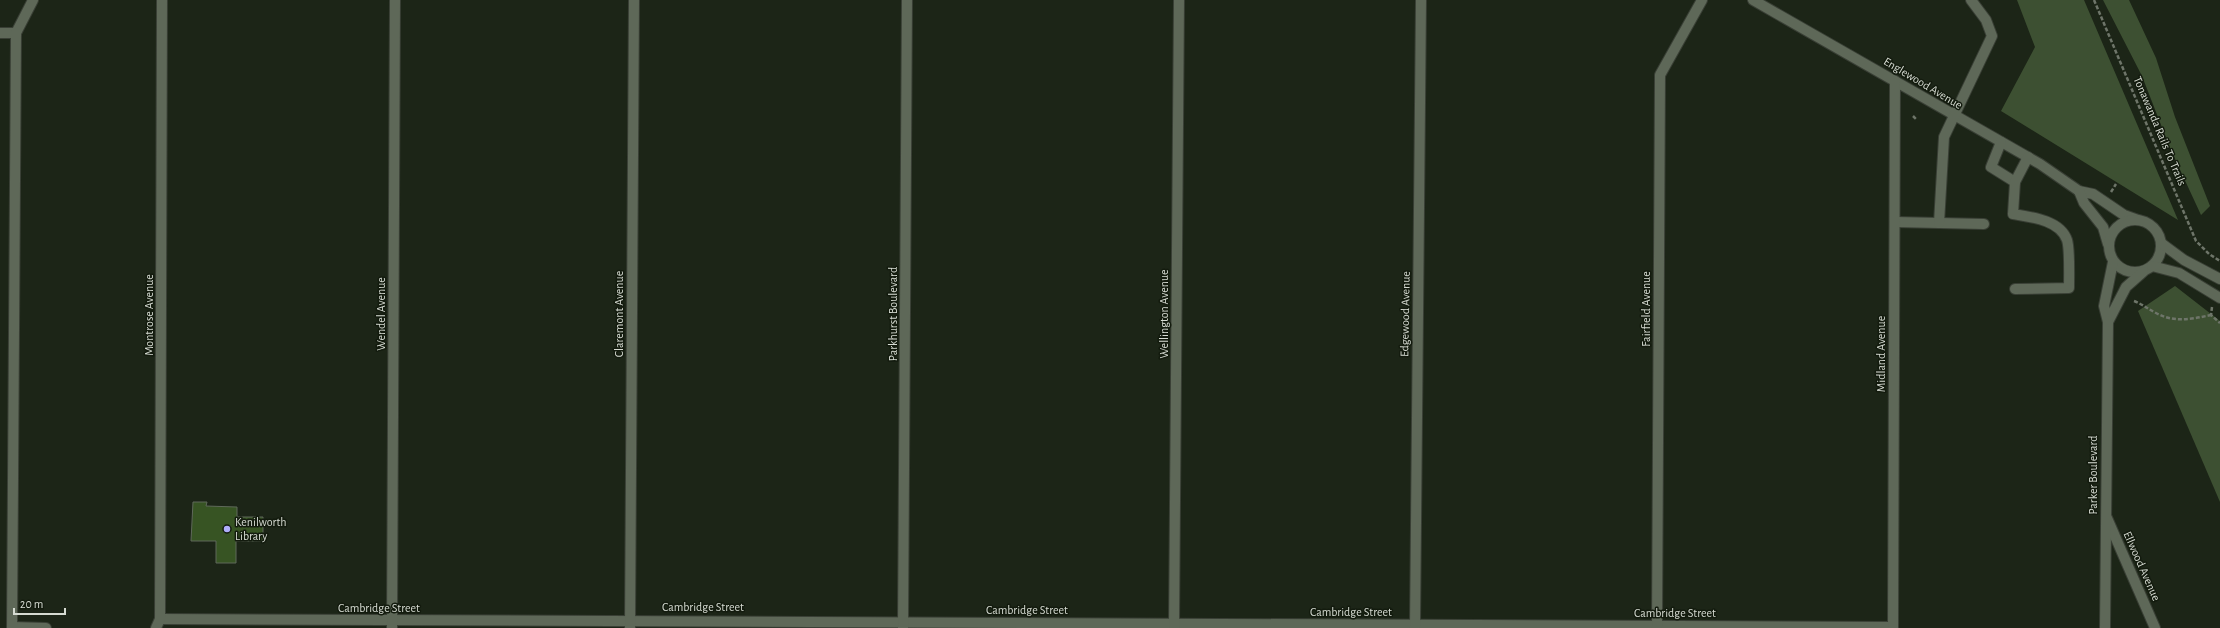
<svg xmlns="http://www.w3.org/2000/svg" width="2220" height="628" viewBox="0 0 2220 628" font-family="'Alegreya Sans',sans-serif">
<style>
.green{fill:#3d5032}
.building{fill:#375423;stroke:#5f695a}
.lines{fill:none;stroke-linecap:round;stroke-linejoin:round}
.minor-casing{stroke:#393f35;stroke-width:12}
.path{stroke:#6e7569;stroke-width:2.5;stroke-dasharray:4 2;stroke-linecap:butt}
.minor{stroke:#5e6858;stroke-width:10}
.poi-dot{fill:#afaefa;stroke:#131b0e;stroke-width:1.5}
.labels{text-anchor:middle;stroke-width:3;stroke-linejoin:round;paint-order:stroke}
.street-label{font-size:12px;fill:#d6dbd2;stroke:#131b0e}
.poi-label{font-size:12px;fill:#d6dbd2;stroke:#131b0e;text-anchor:start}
</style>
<rect width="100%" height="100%" fill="#1c2517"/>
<g class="green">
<path d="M2017 0H2084L2178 220 2001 111 2035 47Z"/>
<path d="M2103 0H2129L2156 58 2175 117 2210 206 2201 215 2170 148 2142 76Z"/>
<path d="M2175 286 2220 321V502L2138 311Z"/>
</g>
<path class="building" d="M193 502H207L206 506 237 507V517H263V541H236V563H216V541H191Z"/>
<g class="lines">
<g class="minor-casing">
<g id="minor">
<path d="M1753 0 2040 164 2079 191 2093 194 2124 215 2138 220"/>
<path d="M0 33H16"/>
<path d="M2001 142 1991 167 2015 182"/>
<path d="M2079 191 2084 203 2103 227 2108 244"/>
<circle cx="2135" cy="246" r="26"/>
<path d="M1895 222 1984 224"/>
<path d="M1939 223 1944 137 1992 36 1986 20 1971 0"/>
<path d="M2161 243 2184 260 2220 279"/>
<path d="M2152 266 2179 273 2220 298"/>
<path d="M2015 289 2069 288C2069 277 2070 249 2067 240 2060 220 2031 217 2013 214L2015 182 2028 157"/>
<path d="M2108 322 2126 287 2143 272"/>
<path d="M2107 518 2155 628"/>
<path d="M160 619 1893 627"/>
<path d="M12 627 46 628"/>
<path d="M12 628 16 33 33 0"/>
<path d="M156 628 160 619 162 0"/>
<path d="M392 628 395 0"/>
<path d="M630 628 634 0"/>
<path d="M903 628 907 0"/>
<path d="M1174 628 1179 0"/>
<path d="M1415 628 1421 0"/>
<path d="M1657 628 1660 75 1702 0"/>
<path d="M1893 628 1895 81"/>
<path d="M2105 628 2108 322 2104 306 2113 262"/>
</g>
</g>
<g class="path">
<path d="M2094 0 2196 241 2209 254 2220 261"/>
<path d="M1913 116 1916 119"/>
<path d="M2111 192 2116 184"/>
<path d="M2134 301C2142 304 2148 309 2156 313 2174 323 2192 319 2211 315"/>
<path d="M2212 307 2211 315 2220 323"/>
</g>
<use href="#minor" class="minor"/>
</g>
<circle class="poi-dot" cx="227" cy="529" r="4"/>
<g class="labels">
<g class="street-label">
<text transform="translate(1923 83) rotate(31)" y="4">Englewood Avenue</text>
<text transform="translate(2160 131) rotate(67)" y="4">Tonawanda Rails To Trails</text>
<text transform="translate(1646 309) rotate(-90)" y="4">Fairfield Avenue</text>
<text transform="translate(381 314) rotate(-90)" y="4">Wendel Avenue</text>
<text transform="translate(619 314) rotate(-90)" y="4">Claremont Avenue</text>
<text transform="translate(893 314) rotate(-90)" y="4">Parkhurst Boulevard</text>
<text transform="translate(1164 314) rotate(-90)" y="4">Wellington Avenue</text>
<text transform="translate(1405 314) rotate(-89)" y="4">Edgewood Avenue</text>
<text transform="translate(149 315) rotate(-90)" y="4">Montrose Avenue</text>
<text transform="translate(1881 354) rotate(-90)" y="4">Midland Avenue</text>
<text transform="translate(2093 475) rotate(-90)" y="4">Parker Boulevard</text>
<text transform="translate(2142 566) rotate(66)" y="4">Ellwood Avenue</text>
<text x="703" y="611">Cambridge Street</text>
<text x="379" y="612">Cambridge Street</text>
<text x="1027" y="614">Cambridge Street</text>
<text x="1351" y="616">Cambridge Street</text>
<text x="1675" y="617">Cambridge Street</text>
</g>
<g class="poi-label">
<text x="235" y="526">Kenilworth<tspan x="235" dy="14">Library</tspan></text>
</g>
</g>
<path d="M14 608v6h51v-6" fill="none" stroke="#d6dbd2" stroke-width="2"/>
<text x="20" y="608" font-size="12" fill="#d6dbd2" stroke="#131b0e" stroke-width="3" paint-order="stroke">20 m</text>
</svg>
